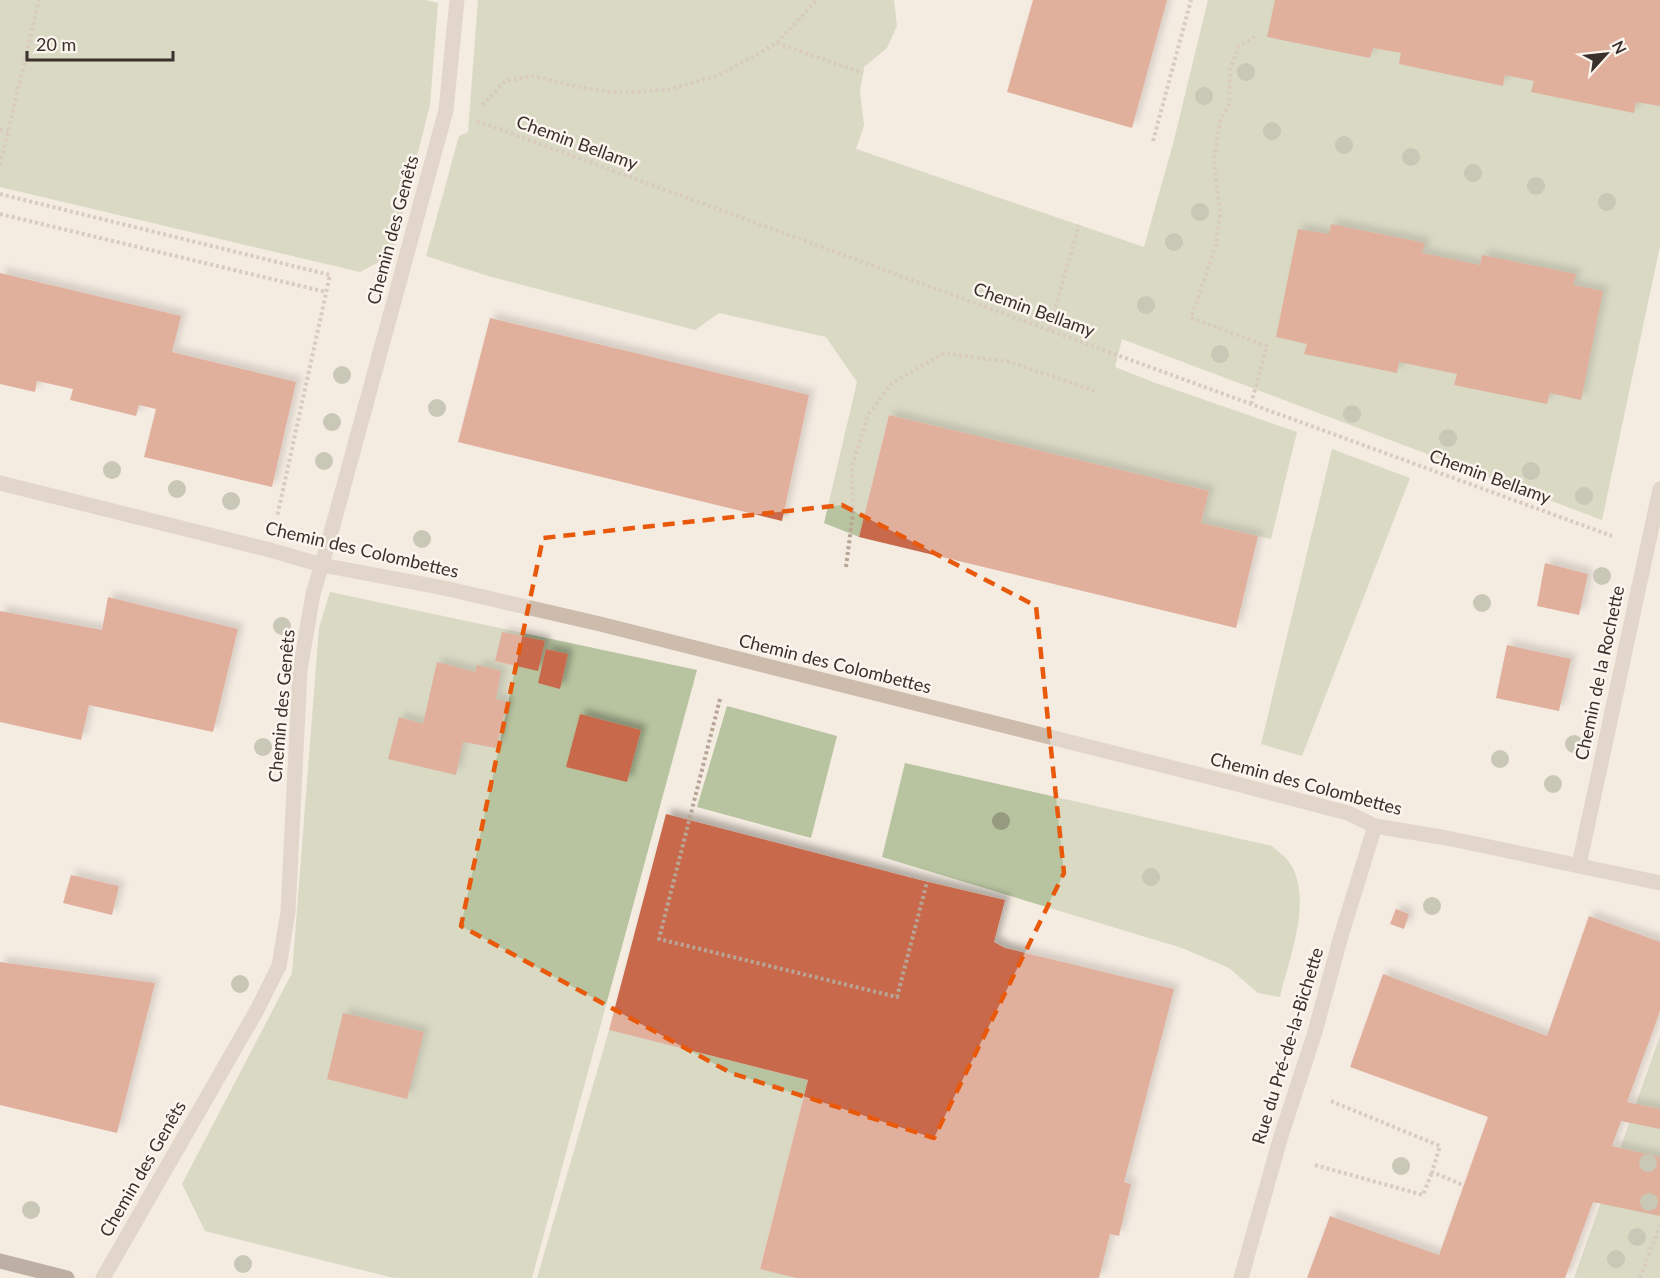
<svg xmlns="http://www.w3.org/2000/svg" width="1660" height="1278" viewBox="0 0 1660 1278" font-family="Lato,sans-serif">
<style>
.green{fill:#b8c4a0}
.building{fill:#c8694b;filter:url(#shadow)}
.lines{fill:none;stroke-linecap:round;stroke-linejoin:round}
.path{stroke:#b9a596;stroke-width:4;stroke-dasharray:3 3;stroke-linecap:butt}
.pedestrian{stroke:#cdbbac;stroke-width:15}
.minor{stroke:#cdbbac;stroke-width:15}
.primary{stroke:#7d675c;stroke-width:15}
.tree{fill:#969b7f}
.marked{fill:none;stroke:#e8590c;stroke-width:4.5;stroke-dasharray:12 8;stroke-linejoin:round}
.labels{text-anchor:middle;stroke-width:5;stroke-linejoin:round;paint-order:stroke}
.street-label{font-size:18px;fill:#3b302b;stroke:#fbf5ee}
</style>
<defs>
<filter id="shadow"><feDropShadow dx="5.5" dy="-5.5" stdDeviation="3" flood-color="#0004"/></filter>
</defs>
<rect width="100%" height="100%" fill="#f4ebe1"/>
<g class="green">
<path d="M0 0H426L438 3 430 105 392 255 360 272 0 187Z"/>
<path d="M478 0H894L897 26 887 48 864 67 860 92 864 125 856 149 1144 247 1173 144 1208 0H1660V246L1602 520 1122 339 1115 367 1153 382 1297 432 1271 539 1201 523 1209 491 889 415 859 537 824 523 857 382 826 337 719 313 695 330 488 276 426 256 459 136 468 132Z"/>
<path d="M1332 449 1410 478 1302 756 1261 744Z"/>
<path d="M330 592 697 670 532 1278H394L205 1231 182 1184 292 973 319 628Z"/>
<path d="M727 706 837 736 811 838 697 807Z"/>
<path d="M905 763 1272 846C1277 851 1285 856 1289 862 1314 897 1289 958 1280 997L1258 993 1229 968 1182 948 882 857Z"/>
<path d="M609 1030 808 1080 760 1268 796 1278H537Z"/>
<path d="M1660 1036V1278H1574Z"/>
</g>
<g class="building">
<path d="M1033 0H1167L1132 128 1007 92Z"/>
<path d="M1275 0H1660V106L1636 102 1634 113 1531 92 1534 81 1505 75 1503 86 1399 64 1401 53 1373 48 1370 58 1267 37Z"/>
<path d="M1331 224 1425 243 1422 253 1480 265 1482 255 1576 274 1573 285 1603 291 1581 400 1550 393 1547 404 1454 385 1457 374 1399 362 1397 373 1304 354 1307 344 1276 337 1298 229 1329 234Z"/>
<path d="M0 273 181 316 172 352 296 382 272 487 144 457 156 409 139 405 136 416 70 400 73 389 37 381 35 392 0 384Z"/>
<path d="M490 318 809 395 782 521 458 442Z"/>
<path d="M889 415 1209 491 1201 523 1258 536 1236 628 859 537Z"/>
<path d="M1545 563 1588 574 1579 615 1537 606Z"/>
<path d="M108 597 238 629 213 732 89 705 81 740 0 722V611L102 630Z"/>
<path d="M502 632 545 641 538 671 495 661Z"/>
<path d="M1507 645 1571 659 1559 711 1496 698Z"/>
<path d="M546 649 568 654 560 689 538 683Z"/>
<path d="M437 662 475 672 477 665 501 671 496 699 507 702 496 748 463 742 456 775 388 759 399 717 423 724Z"/>
<path d="M580 714 641 730 627 782 566 767Z"/>
<path d="M666 814 920 880 1005 900 994 942 1005 948 1174 989 1124 1182 1131 1184 1119 1236 1110 1234 1099 1278H796L760 1269 808 1080 609 1030Z"/>
<path d="M71 875 119 886 112 915 63 903Z"/>
<path d="M1396 909 1409 914 1404 929 1390 924Z"/>
<path d="M1589 916 1660 942V1011L1627 1102 1660 1109V1129L1621 1121 1612 1146 1660 1157V1216L1593 1202 1565 1278H1307L1330 1216 1439 1255 1488 1117 1350 1067 1383 974 1547 1036Z"/>
<path d="M0 962 155 983 117 1133 0 1105Z"/>
<path d="M343 1013 424 1032 407 1099 327 1079Z"/>
</g>
<g class="lines">
<g class="path">
<path d="M777 43 863 73"/>
<path d="M482 105 505 81 533 76 588 89 624 93 670 89 717 76 777 43 817 0"/>
<path d="M477 121 1612 536"/>
<path d="M0 130 8 131"/>
<path d="M1153 141 1191 0"/>
<path d="M0 165 39 0"/>
<path d="M0 194 330 275 277 517"/>
<path d="M0 214 326 292"/>
<path d="M1049 330 1079 225"/>
<path d="M1251 404 1267 346 1191 318 1216 245 1220 213 1214 160 1220 121 1229 104 1230 69 1239 46 1258 35"/>
<path d="M846 567 853 512 852 467 868 415 892 383 944 353 1010 362 1095 391"/>
<path d="M720 699 659 939 897 997 927 882"/>
<path d="M1331 1101 1440 1146 1432 1172 1463 1185"/>
<path d="M1315 1165 1423 1195 1432 1172"/>
<path d="M1640 1278 1660 1225"/>
</g>
<path class="pedestrian" d="M279 966 288 912 300 670 313 594 329 540 446 110 457 0"/>
<g class="minor">
<path d="M0 483 270 550 322 565 444 588 600 624 1233 783 1348 813 1375 826 1447 838 1660 883"/>
<path d="M1579 865 1660 489"/>
<path d="M103 1278 257 1010 279 966"/>
<path d="M1241 1278 1281 1136 1315 1032 1341 936 1375 826"/>
</g>
<path class="primary" d="M0 1261 67 1278"/>
</g>
<g class="tree">
<circle cx="1246" cy="72" r="9"/>
<circle cx="1204" cy="96" r="9"/>
<circle cx="1272" cy="131" r="9"/>
<circle cx="1344" cy="145" r="9"/>
<circle cx="1411" cy="157" r="9"/>
<circle cx="1473" cy="173" r="9"/>
<circle cx="1536" cy="186" r="9"/>
<circle cx="1607" cy="202" r="9"/>
<circle cx="1200" cy="212" r="9"/>
<circle cx="1174" cy="242" r="9"/>
<circle cx="1146" cy="305" r="9"/>
<circle cx="1220" cy="354" r="9"/>
<circle cx="342" cy="375" r="9"/>
<circle cx="437" cy="408" r="9"/>
<circle cx="1352" cy="414" r="9"/>
<circle cx="332" cy="422" r="9"/>
<circle cx="1448" cy="438" r="9"/>
<circle cx="324" cy="461" r="9"/>
<circle cx="112" cy="470" r="9"/>
<circle cx="1531" cy="471" r="9"/>
<circle cx="177" cy="489" r="9"/>
<circle cx="1584" cy="496" r="9"/>
<circle cx="231" cy="501" r="9"/>
<circle cx="422" cy="539" r="9"/>
<circle cx="1602" cy="576" r="9"/>
<circle cx="1482" cy="603" r="9"/>
<circle cx="282" cy="626" r="9"/>
<circle cx="1574" cy="744" r="9"/>
<circle cx="263" cy="747" r="9"/>
<circle cx="1500" cy="759" r="9"/>
<circle cx="1553" cy="784" r="9"/>
<circle cx="1001" cy="821" r="9"/>
<circle cx="1151" cy="877" r="9"/>
<circle cx="1432" cy="906" r="9"/>
<circle cx="240" cy="984" r="9"/>
<circle cx="1648" cy="1163" r="9"/>
<circle cx="1401" cy="1166" r="9"/>
<circle cx="1649" cy="1202" r="9"/>
<circle cx="31" cy="1210" r="9"/>
<circle cx="1637" cy="1237" r="9"/>
<circle cx="1616" cy="1259" r="9"/>
<circle cx="243" cy="1264" r="9"/>
</g>
<path d="M0 0H1660V1278H0ZM842 505 1036 606 1064 873 934 1138 731 1073 461 926 543 538Z" fill="#f4ebe1" fill-opacity=".55" fill-rule="evenodd"/>
<path class="marked" d="M842 505 1036 606 1064 873 934 1138 731 1073 461 926 543 538Z"/>
<g class="labels">
<g class="street-label">
<text transform="translate(577 143) rotate(20)" y="6">Chemin Bellamy</text>
<text transform="translate(393 230) rotate(-75)" y="6">Chemin des Genêts</text>
<text transform="translate(1034 310) rotate(20)" y="6">Chemin Bellamy</text>
<text transform="translate(1490 477) rotate(20)" y="6">Chemin Bellamy</text>
<text transform="translate(362 550) rotate(13)" y="6">Chemin des Colombettes</text>
<text transform="translate(835 664) rotate(14)" y="6">Chemin des Colombettes</text>
<text transform="translate(1600 673) rotate(-78)" y="6">Chemin de la Rochette</text>
<text transform="translate(282 706) rotate(-85)" y="6">Chemin des Genêts</text>
<text transform="translate(1306 784) rotate(15)" y="6">Chemin des Colombettes</text>
<text transform="translate(1288 1046) rotate(-73)" y="6">Rue du Pré-de-la-Bichette</text>
<text transform="translate(143 1169) rotate(-60)" y="6">Chemin des Genêts</text>
</g>
</g>
<g transform="translate(1606 54) rotate(63)" stroke="#fbf5ee" stroke-width="4.5" paint-order="stroke">
<path d="M0-4.5L10 22L0 15L-10 22Z" fill="#3b302b"/>
<text y="-9" font-size="16" font-weight="bold" text-anchor="middle" fill="#3b302b">N</text>
</g>
<path d="M27 51v9h146v-9" fill="none" stroke="#3b302b" stroke-width="3"/>
<text x="36" y="51" font-size="18" fill="#3b302b" stroke="#fbf5ee" stroke-width="4.5" paint-order="stroke">20 m</text>
</svg>
